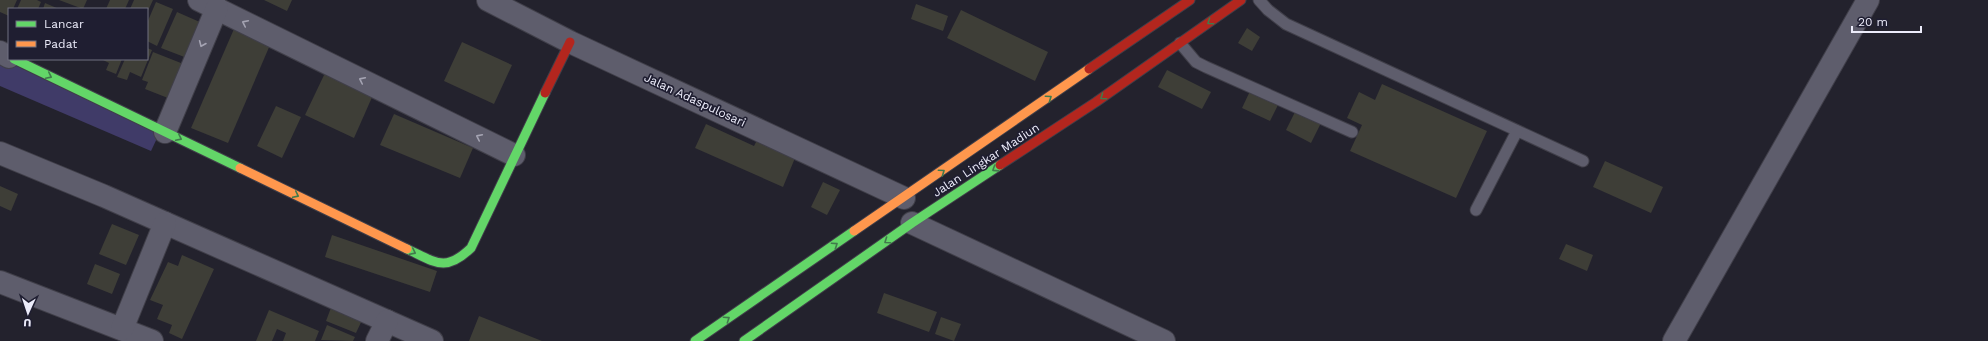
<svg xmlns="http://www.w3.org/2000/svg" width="1988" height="341" viewBox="0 0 1988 341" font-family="'Work Sans',sans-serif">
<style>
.green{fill:#403b68}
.building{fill:#3e3e37}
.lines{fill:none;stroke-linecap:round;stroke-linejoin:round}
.lane-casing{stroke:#403f49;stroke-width:13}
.street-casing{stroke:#403f49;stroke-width:24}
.fast-casing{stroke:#403f49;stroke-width:11}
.slow-casing{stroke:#403f49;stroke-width:11}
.jam-casing{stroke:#403f49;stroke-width:11}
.lane{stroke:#5e5d6c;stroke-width:11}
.street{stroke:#5e5d6c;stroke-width:22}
.fast{stroke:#63d668;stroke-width:9}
.slow{stroke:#ff974d;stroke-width:9}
.jam{stroke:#b3261e;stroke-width:9}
.oneway{stroke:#417a4c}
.oneway2{stroke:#a5a4b3}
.labels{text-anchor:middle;stroke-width:3.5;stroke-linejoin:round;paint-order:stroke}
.street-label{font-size:12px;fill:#ececfa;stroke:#1f1e31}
</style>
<rect width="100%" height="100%" fill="#23222d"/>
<path class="green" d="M0 58 159 134 151 151 0 86Z"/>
<g class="building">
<path d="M0 0H17L13 9H9V16L0 12Z"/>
<path d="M21 0H37L41 2 38 9H17Z"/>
<path d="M59 0H87L83 9Z"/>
<path d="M110 0H129L125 9H106Z"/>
<path d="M134 0H153L147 13V9H130Z"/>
<path d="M264 0H292L287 11Z"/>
<path d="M156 2 173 9 157 46 147 41V23Z"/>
<path d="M45 3 59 9H43Z"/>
<path d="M916 4 948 16 943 31 911 19Z"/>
<path d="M961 10 1048 52 1035 81 947 38Z"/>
<path d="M177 12 202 23 187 58 161 48Z"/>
<path d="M237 22 273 38 228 143 191 128Z"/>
<path d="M1247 28 1260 37 1252 51 1238 43Z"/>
<path d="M462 42 512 65 494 104 444 81Z"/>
<path d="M147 48 152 50 141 77 130 72 127 80 117 77 125 59H147Z"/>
<path d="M153 52 186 65 173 100 145 89 148 82 142 80Z"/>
<path d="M101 59H122L116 74 106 70 109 63Z"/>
<path d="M1167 70 1211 92 1202 109 1158 87Z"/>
<path d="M325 73 373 95 354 138 305 115Z"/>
<path d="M1382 84 1487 131 1456 198 1350 151 1362 125 1347 118 1359 92 1375 100Z"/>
<path d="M1251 89 1279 103 1270 121 1242 108Z"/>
<path d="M276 106 301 117 282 158 257 146Z"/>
<path d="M1296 110 1321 123 1311 143 1286 130Z"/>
<path d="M394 114 473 148 460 178 380 145Z"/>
<path d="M706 124 754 146 757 140 795 158 783 187 695 148Z"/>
<path d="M1605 161 1663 187 1651 213 1593 187Z"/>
<path d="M823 182 840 190 827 215 811 207Z"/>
<path d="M0 186 18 194 11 211 0 206Z"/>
<path d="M112 224 139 235 126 265 99 254Z"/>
<path d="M332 235 437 271 430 292 325 257Z"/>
<path d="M1566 244 1593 255 1587 271 1559 259Z"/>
<path d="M182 255 214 269 182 339 169 333 172 325 157 319 163 305 150 300 168 262 178 266Z"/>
<path d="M95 264 120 274 112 294 87 284Z"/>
<path d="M884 293 937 312 929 332 877 313Z"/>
<path d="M332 305 363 318 356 333 326 321Z"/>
<path d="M269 310 319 331 315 341H283L286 333 277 329 272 341H256Z"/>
<path d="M479 316 542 341H469Z"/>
<path d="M941 317 961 324 954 341 935 334Z"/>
<path d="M327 325 355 337 353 341 321 340Z"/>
</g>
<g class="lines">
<g class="lane-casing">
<g id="lane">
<path d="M1259 0 1268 10 1286 24 1583 161"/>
<path d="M1180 43 1196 62 1206 67 1352 132"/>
<path d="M1476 210 1517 131"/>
</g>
</g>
<g class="street-casing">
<g id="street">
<path d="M199 0 514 155"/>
<path d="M488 0 570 42 904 198"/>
<path d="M0 52 9 57"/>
<path d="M165 132 217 8"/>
<path d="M0 153 104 196 432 341"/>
<path d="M912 223 1164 341"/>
<path d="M0 282 152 341"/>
<path d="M122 329 165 223"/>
<path d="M377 341 387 321"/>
<path d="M1674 341 1868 0"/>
</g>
</g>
<g class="fast-casing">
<g id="fast">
<path d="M14 59 240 168"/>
<path d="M407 249C435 262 445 273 471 248L545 93"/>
<path d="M695 341 854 231"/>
<path d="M744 341 912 223 1000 165"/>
</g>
</g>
<g class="slow-casing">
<g id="slow">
<path d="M240 168 407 249"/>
<path d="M854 231 1089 69"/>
</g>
</g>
<g class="jam-casing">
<g id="jam">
<path d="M1089 69 1190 0"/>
<path d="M545 93 570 42"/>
<path d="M1000 165 1096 102 1241 0"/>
</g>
</g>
<use href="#lane" class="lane"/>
<use href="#street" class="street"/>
<use href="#fast" class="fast"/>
<use href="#slow" class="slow"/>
<use href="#jam" class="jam"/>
</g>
<defs><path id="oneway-chevron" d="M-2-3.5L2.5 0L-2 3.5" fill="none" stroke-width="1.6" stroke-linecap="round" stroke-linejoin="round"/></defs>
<g class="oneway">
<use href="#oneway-chevron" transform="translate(1210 22) rotate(145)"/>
<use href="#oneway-chevron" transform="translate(49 76) rotate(26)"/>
<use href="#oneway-chevron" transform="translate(1103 97) rotate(145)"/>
<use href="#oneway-chevron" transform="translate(1049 98) rotate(-35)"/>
<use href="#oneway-chevron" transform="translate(179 138) rotate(26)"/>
<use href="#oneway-chevron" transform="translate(995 169) rotate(147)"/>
<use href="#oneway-chevron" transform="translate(942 172) rotate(-35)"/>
<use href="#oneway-chevron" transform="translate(296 195) rotate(26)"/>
<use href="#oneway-chevron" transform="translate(887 241) rotate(145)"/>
<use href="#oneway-chevron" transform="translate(835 245) rotate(-34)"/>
<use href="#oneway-chevron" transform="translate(413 252) rotate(26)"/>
<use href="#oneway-chevron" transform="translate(727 319) rotate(-34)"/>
</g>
<g class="oneway2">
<use href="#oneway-chevron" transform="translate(245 23) rotate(-154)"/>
<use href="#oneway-chevron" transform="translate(202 44) rotate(113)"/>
<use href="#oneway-chevron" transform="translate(362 80) rotate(-154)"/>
<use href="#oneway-chevron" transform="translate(479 137) rotate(-154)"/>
</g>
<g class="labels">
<g class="street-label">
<text transform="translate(695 100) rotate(25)" y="4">Jalan Adaspulosari</text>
<text transform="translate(986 160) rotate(-33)" y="4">Jalan Lingkar Madiun</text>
</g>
</g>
<rect x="8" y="8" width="140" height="52" fill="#1f1e31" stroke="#717081"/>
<rect x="16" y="21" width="20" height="6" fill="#63d668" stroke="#717081"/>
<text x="44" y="28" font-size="12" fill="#ececfa">Lancar</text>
<rect x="16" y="41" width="20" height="6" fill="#ff974d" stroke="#717081"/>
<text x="44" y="48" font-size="12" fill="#ececfa">Padat</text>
<g transform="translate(28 313) rotate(183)" stroke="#1f1e31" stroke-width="3" paint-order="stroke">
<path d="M0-3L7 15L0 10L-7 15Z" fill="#ececfa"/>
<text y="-6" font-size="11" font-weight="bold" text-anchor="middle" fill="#ececfa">U</text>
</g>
<path d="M1852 26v6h69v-6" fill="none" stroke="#ececfa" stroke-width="2"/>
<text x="1858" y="26" font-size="12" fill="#ececfa" stroke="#1f1e31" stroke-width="3" paint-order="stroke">20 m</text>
</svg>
